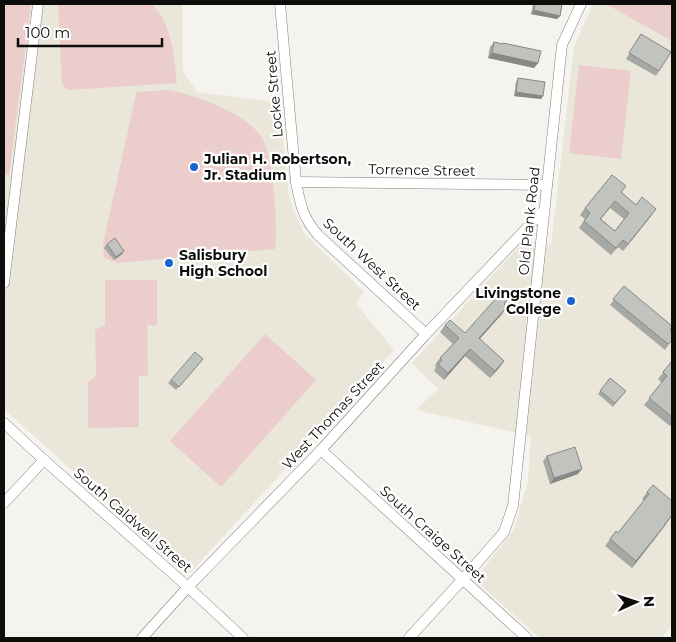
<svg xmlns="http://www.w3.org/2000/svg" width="676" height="642" viewBox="0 0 676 642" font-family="Montserrat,sans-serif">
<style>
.built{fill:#eae6da}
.green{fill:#ebcecc}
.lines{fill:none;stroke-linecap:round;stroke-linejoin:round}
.minor-casing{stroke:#82807c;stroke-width:11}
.minor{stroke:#fff;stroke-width:10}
.wall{fill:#a6a8a3;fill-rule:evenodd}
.shaded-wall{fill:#878885}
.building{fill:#c1c3be;stroke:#878885;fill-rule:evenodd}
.poi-dot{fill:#1965cf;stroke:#fff;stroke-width:2}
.labels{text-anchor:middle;stroke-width:4.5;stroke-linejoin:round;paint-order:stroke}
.street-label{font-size:14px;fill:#0d0d0b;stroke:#fff}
.poi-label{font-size:14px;font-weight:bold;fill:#0d0d0b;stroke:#fff;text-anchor:start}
</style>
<rect width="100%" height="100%" fill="#f5f3ee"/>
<g class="built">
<path d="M4 4H182L183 71 197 92 280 103 288 190 292 206 304 233 364 292 356 304 394 350 188 575 4 409Z"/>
<path d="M593 4H672V625L661 638H540L475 580 514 529 528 481 531 436 416 410 438 389 412 363 524 241 551 245 574 47Z"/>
</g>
<g class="green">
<path d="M4 4H31L9 175H4Z"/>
<path d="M58 4H152C172 24 174 57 177 83L68 90 62 84Z"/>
<path d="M606 4H672V41Z"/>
<path d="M579 65 631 71 621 159 569 153Z"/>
<path d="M168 90C195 95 243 112 260 135 274 154 278 226 275 249L117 263 104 258 103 244 136 94V92Z"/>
<path d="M105 280H157V325H147L148 376H139V427L88 428V382L96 376 95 330 105 325Z"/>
<path d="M265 334 316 380 221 487 170 441Z"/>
</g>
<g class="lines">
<g class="minor-casing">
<g id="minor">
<path d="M280 4 296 182C300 204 303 218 318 235L426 334"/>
<path d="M296 182 547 185"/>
<path d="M4 283 38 4"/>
<path d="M4 423 44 460 188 587 243 638"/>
<path d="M321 450 527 638"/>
<path d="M4 503 44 460"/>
<path d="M142 638 188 587 321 450 426 334 544 210"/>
<path d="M409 638 463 579 504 532 513 506 562 45 581 4"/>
</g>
</g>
<use href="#minor" class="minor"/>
</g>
<g class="wall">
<path d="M533 4H562L560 16 557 19 531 14Z"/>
<path d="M641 34 659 71 656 76 626 59Z"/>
<path d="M494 42 538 63 534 68 488 58 490 47Z"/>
<path d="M518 78 543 96 541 99 514 96 516 82Z"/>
<path d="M626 186 621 193 651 216 623 251 618 247 611 255 579 228 585 219 580 215 585 208ZM610 208 624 219 615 231 601 219Z"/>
<path d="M107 244 124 251 122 254 114 260 104 248Z"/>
<path d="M624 286 670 331 672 340 665 350 610 305Z"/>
<path d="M507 300 504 305 502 314 480 339 504 361 499 368 490 378 465 356 444 380 434 371 436 367 435 365 440 358 453 344 440 332 445 325 465 333Z"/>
<path d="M203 359 176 390 168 383 171 380Z"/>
<path d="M672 361V424L670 426 644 405 662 383 658 379Z"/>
<path d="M600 391H626L613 407 598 394Z"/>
<path d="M547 456 578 474 550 484 543 461Z"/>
<path d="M647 492 672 501V516L660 532 632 568 605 546 610 539 618 533 644 501 642 499Z"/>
</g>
<g class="shaded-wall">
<path d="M534 10 560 16 557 19 531 14Z"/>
<path d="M492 53 538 63 534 68 488 58Z"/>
<path d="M516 92 543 96 541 99 514 96Z"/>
<path d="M656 209 651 216 623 251 628 244Z"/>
<path d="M124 251 122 254 114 260 116 257Z"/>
<path d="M507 307 502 314 474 345 479 338Z"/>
<path d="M470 349 465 356 444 380 448 373Z"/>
<path d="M504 361 499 368 490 378 495 371Z"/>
<path d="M582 469 578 474 550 484 554 478Z"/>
<path d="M665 525 660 532 632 568 636 561Z"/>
</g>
<g class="building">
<path d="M535 4H562L560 16 534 10Z"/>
<path d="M641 34 671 52 659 71 629 53Z"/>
<path d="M494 42 503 44V43L541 51 538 63 492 53Z"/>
<path d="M518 78 545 82 543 96 516 92Z"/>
<path d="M612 175 626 186 621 192 636 205 642 197 656 209 628 244 623 240 616 248 584 221 590 213 585 208ZM615 201 629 213 615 231 600 219Z"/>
<path d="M115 238 124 251 116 257 107 244Z"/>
<path d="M624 286 672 326V327L670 330 672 332V340L668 344 613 299Z"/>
<path d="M500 294 507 300 504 304 507 307 479 338 504 361 495 371 470 349 448 373 438 364 442 360 440 358 459 338 445 325 450 320 465 333Z"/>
<path d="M195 352 203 359 179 387 171 380Z"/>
<path d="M672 361V417L649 398 667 376 663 372Z"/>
<path d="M610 378 626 391 615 403 600 391Z"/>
<path d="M575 447 582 469 554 478 547 456Z"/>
<path d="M653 485 672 501V515L665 524V525L636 561 610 539 616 531 618 533 649 494 647 492Z"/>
</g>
<g class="poi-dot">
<circle cx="194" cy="167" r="5"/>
<circle cx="169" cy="263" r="5"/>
<circle cx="571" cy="301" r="5"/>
</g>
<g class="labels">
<g class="street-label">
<text transform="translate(274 94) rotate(-95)" y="5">Locke Street</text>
<text transform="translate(422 170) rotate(1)" y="5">Torrence Street</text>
<text transform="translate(529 221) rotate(-84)" y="5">Old Plank Road</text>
<text transform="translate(372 264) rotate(43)" y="5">South West Street</text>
<text transform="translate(333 415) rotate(-47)" y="5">West Thomas Street</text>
<text transform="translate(133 520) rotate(41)" y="5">South Caldwell Street</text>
<text transform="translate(433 534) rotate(42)" y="5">South Craige Street</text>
</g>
<g class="poi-label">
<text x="204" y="164">Julian H. Robertson,<tspan x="204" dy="16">Jr. Stadium</tspan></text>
<text x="179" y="260">Salisbury<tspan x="179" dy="16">High School</tspan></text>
<text x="561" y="298" text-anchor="end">Livingstone<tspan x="561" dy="16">College</tspan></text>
</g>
</g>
<rect width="676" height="642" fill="none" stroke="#0d0d0b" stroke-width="10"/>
<g transform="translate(636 602) rotate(87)" stroke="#ffffff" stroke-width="4" paint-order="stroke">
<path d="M0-4L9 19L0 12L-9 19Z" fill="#0d0d0b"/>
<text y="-8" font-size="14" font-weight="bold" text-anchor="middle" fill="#0d0d0b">N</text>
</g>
<path d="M18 38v8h144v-8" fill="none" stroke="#0d0d0b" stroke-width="2.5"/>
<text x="25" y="38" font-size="15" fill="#0d0d0b" stroke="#ffffff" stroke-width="4" paint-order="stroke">100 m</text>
</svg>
